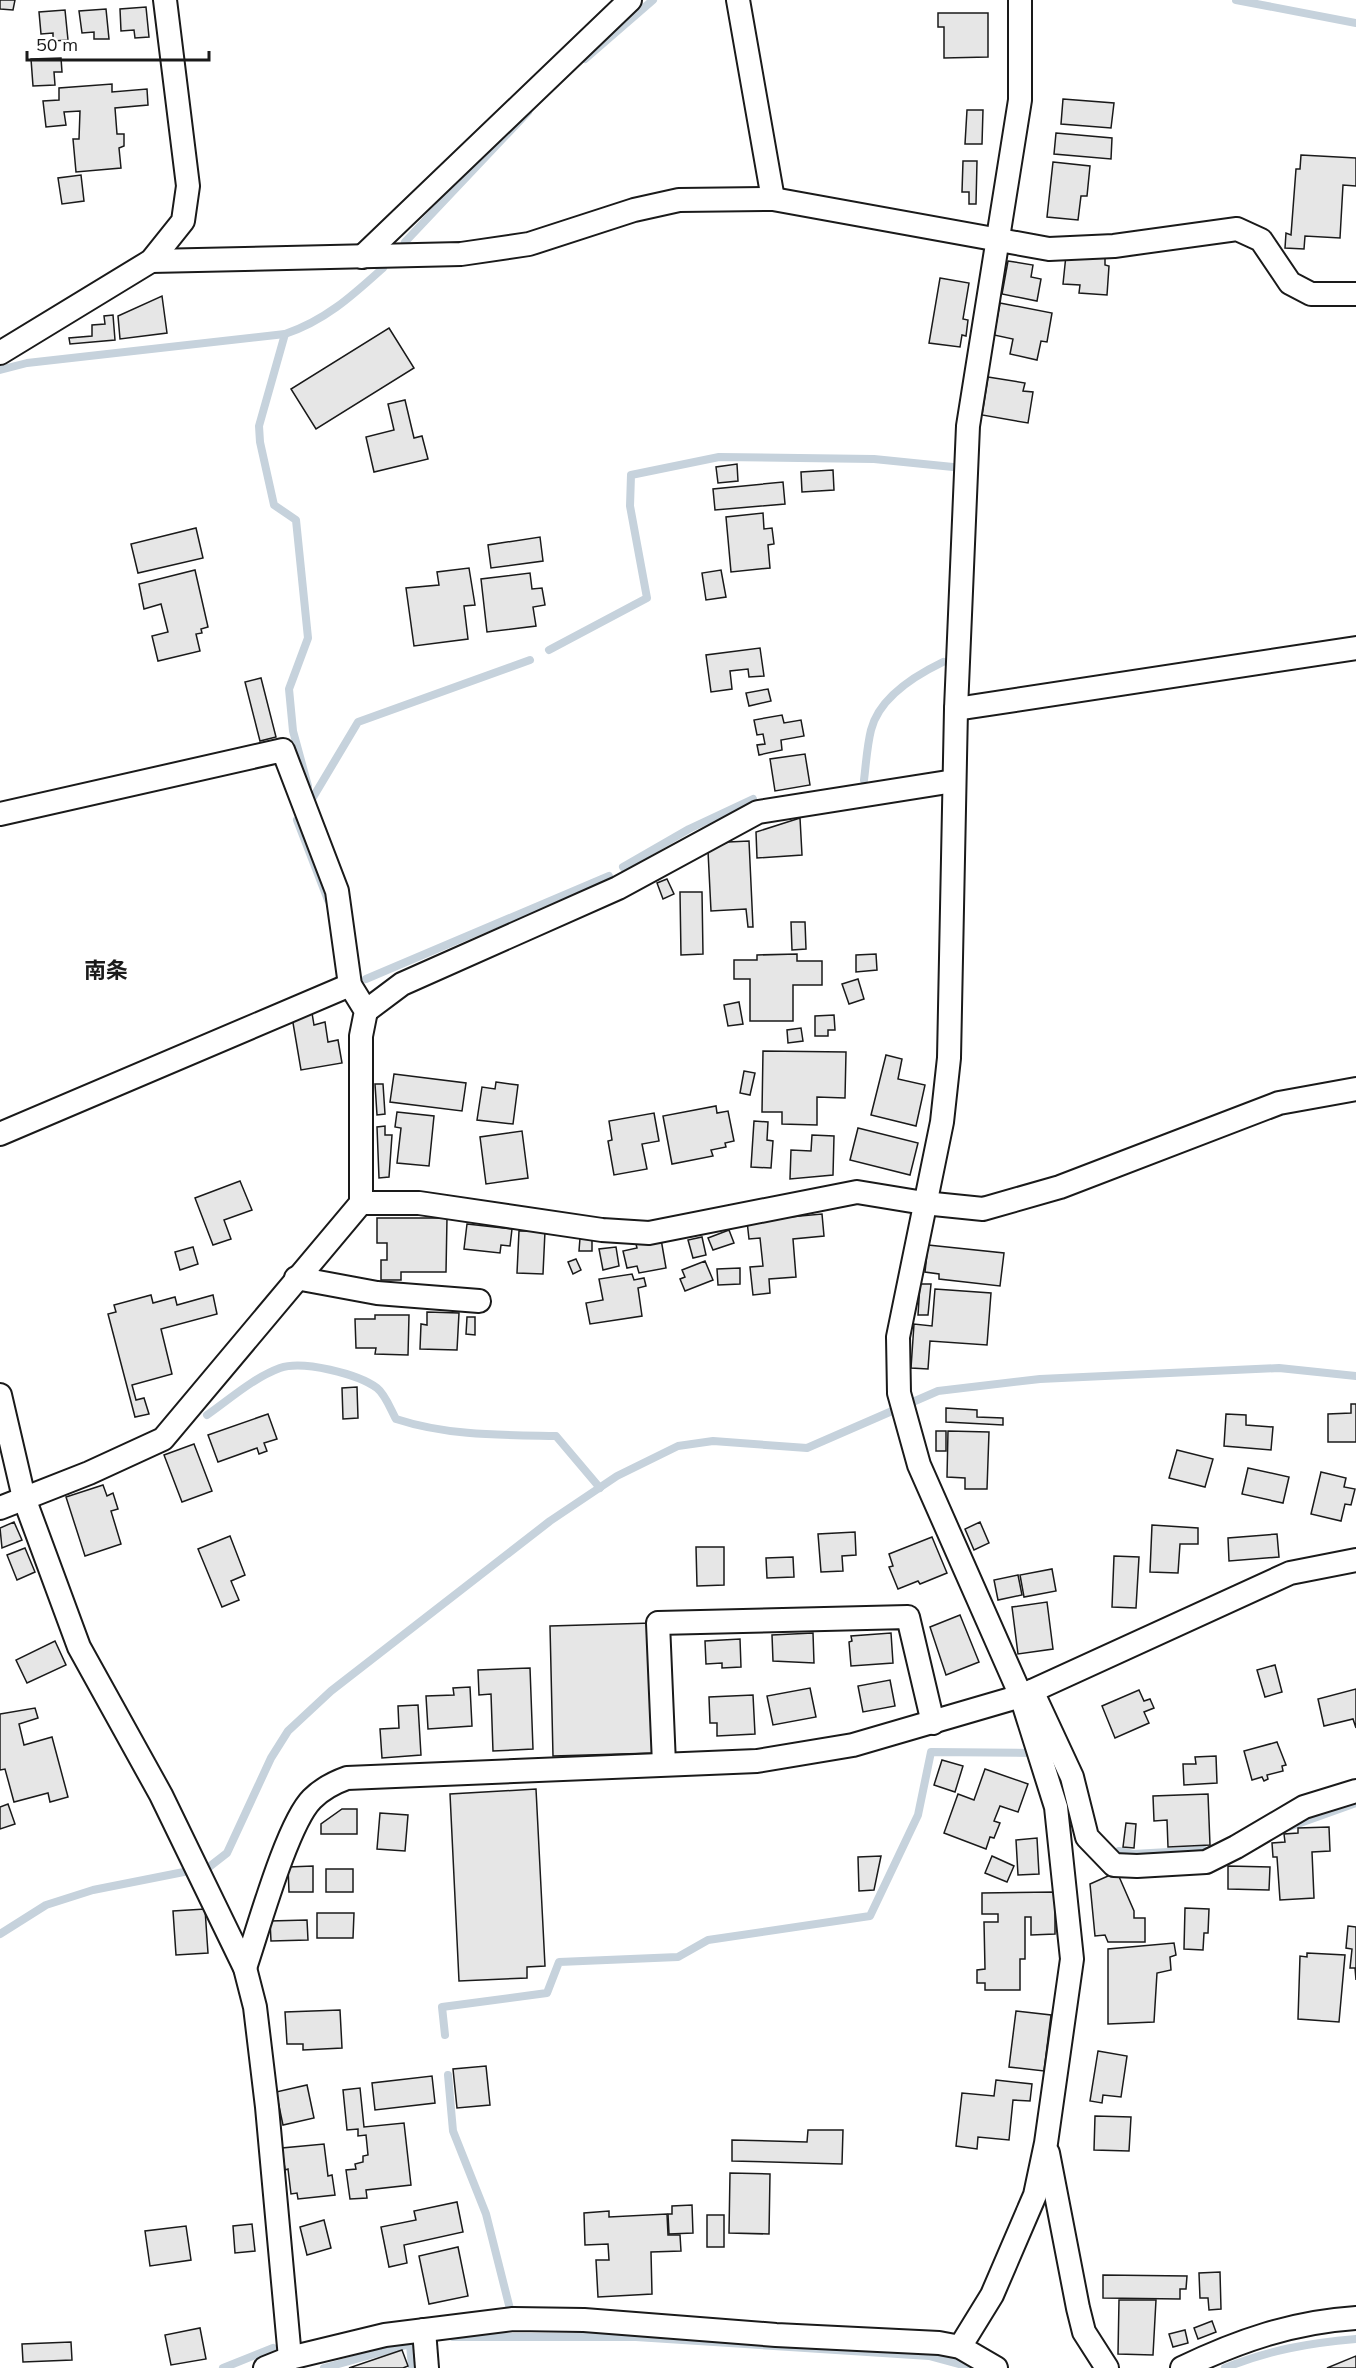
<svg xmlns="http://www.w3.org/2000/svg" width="1356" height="2368" viewBox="0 0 1356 2368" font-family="Mulish,'Noto Sans JP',sans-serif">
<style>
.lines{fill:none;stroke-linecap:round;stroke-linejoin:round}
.stream{stroke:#c6d2dc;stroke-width:8}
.building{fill:#e6e6e6;stroke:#1a1a1a;stroke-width:1.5}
.street-casing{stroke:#1a1a1a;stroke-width:26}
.street{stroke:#fff;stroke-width:22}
.labels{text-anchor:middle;stroke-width:4.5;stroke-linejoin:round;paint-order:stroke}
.neighbourhood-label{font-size:22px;font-weight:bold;fill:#1a1a1a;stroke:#fff}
</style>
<rect width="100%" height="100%" fill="#fff"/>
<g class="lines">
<g class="stream">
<path d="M1236 0 1356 23"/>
<path d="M585 59 653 0"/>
<path d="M405 242 528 112"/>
<path d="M285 334 259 426 260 442 274 505 296 520 308 638 289 689 293 731 308 786"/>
<path d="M0 370 27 363 285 334C325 321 353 295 383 268"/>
<path d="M549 650 647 598 630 506 631 475 719 457 874 459 953 467"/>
<path d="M864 780C866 764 867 746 871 730 879 698 916 675 943 662"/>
<path d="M312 799 358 722 530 660"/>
<path d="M297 820 328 900"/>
<path d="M623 867 689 829 753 799"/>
<path d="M366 979 609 876"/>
<path d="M207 1415C230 1399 253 1378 280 1368 303 1360 358 1374 377 1388 385 1394 391 1410 396 1419 448 1436 502 1435 556 1436L600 1488"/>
<path d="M1289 1827 1356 1803"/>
<path d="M1119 1851 1133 1854 1204 1850"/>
<path d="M0 1934 46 1905 93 1890 209 1867 227 1853 271 1758 288 1731 331 1691 550 1521 617 1476 678 1446 713 1441 807 1448 938 1391 1040 1379 1279 1368 1356 1376"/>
<path d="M445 2035 442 2007 547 1993 559 1962 678 1957 708 1940 870 1916 918 1815 931 1752 1032 1753"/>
<path d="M448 2075 453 2131 486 2214 511 2313"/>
<path d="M453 2337H636L929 2356 974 2368"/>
<path d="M223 2368 273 2348"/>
<path d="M324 2368 410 2344 412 2368"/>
<path d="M1225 2368C1269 2350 1309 2343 1356 2339"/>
</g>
</g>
<g class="building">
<path d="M0 0H15L13 10 0 9Z"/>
<path d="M146 7 149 37 135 38 134 30 121 31 120 9Z"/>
<path d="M106 9 109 39H94V32L82 33 79 11Z"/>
<path d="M65 10 68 40 53 41V33L41 34 39 12Z"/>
<path d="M938 13H988V57L944 58V27H938Z"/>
<path d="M61 58 62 72H54L55 85 33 86 31 59Z"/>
<path d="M112 84V92L147 89 148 105 115 108 117 134H124V146L119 148 121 168 76 172 73 139H79L80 111 64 112 66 125 46 127 43 101 59 100V88Z"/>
<path d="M1063 99 1114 103 1111 128 1061 124Z"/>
<path d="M967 110H983L982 144H965Z"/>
<path d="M1056 133 1112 138 1111 159 1054 154Z"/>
<path d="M1301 155 1356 158V186L1343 185 1340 238 1305 236 1304 249 1285 248 1286 233 1291 235 1296 169H1300Z"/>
<path d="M963 161H977L976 204H969V192H962Z"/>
<path d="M1053 162 1090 166 1087 196H1081L1078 220 1047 217Z"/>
<path d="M81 175 84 201 62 204 58 178Z"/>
<path d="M1066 255 1105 258V265L1109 266 1107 295 1079 293 1080 285 1063 284Z"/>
<path d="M1008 261 1033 265 1031 277 1041 279 1037 301 1002 294Z"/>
<path d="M940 278 969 283 963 319 968 320 966 336 962 335 960 347 929 343Z"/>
<path d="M162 296 167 333 120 339 118 316Z"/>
<path d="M1000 303 1052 313 1047 342 1041 341 1037 360 1010 354 1013 339 994 335Z"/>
<path d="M113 315 115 340 70 344 69 338 92 336V325L105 324 104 316Z"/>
<path d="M389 328 414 368 316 429 291 389Z"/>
<path d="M988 377 1025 383 1023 391 1033 392 1028 423 982 415Z"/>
<path d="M405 400 414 438 422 436 428 459 374 472 366 437 394 430 388 404Z"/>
<path d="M737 464 738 481 718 483 716 467Z"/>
<path d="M833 470 834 490 802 492 801 472Z"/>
<path d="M783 482 785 504 715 510 713 489Z"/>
<path d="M763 513 764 529 772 528 774 544 768 545 770 568 731 572 726 517Z"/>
<path d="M196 528 203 558 138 573 131 544Z"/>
<path d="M540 537 543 561 491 568 488 545Z"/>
<path d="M469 568 475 605 464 606 468 639 414 646 406 588 439 585 437 572Z"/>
<path d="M195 570 208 627 201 629 202 633 196 634 200 651 158 661 152 636 168 632 161 604 144 609 139 584Z"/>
<path d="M721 570 726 597 706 600 702 573Z"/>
<path d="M530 573 532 589 542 588 545 605 533 607 536 626 487 632 481 579Z"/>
<path d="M760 648 764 676 749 677 748 669 730 671 732 689 711 692 706 655Z"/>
<path d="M261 678 276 737 260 741 245 682Z"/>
<path d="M768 689 771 701 749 706 746 693Z"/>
<path d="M782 715 784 723 801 720 804 736 781 740 782 750 759 755 757 745 765 744 763 734 757 735 754 720Z"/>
<path d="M805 754 810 785 775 791 770 759Z"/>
<path d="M800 818 802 855 757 858 756 832Z"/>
<path d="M749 841 753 927H748L746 909 711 911 708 851 728 842Z"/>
<path d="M667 879 674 894 663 899 657 883Z"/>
<path d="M680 892H702L703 954 681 955Z"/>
<path d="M791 922H805L806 949 792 950Z"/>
<path d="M797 954V961H822V985H793V1021H750V979H734V960H757V955Z"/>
<path d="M876 954 877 970 856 972V955Z"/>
<path d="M858 979 864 999 849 1004 842 984Z"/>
<path d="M739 1002 743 1024 728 1026 724 1005Z"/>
<path d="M312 1013 314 1025 325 1022 328 1042 338 1040 342 1063 301 1070 292 1017Z"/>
<path d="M834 1015 835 1030H828V1036H815V1016Z"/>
<path d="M801 1028 803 1041 788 1043 787 1030Z"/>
<path d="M763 1051 846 1052 845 1098 817 1097V1125L782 1124V1112H762Z"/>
<path d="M886 1055 902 1059 898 1079 925 1085 916 1126 871 1115Z"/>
<path d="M744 1071 755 1073 750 1095 740 1093Z"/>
<path d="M394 1074 466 1083 462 1111 390 1102Z"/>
<path d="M496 1082 518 1085 513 1124 477 1120 482 1087 495 1089Z"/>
<path d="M375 1084H383L385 1114 377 1115Z"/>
<path d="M716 1106 717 1113 728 1111 734 1141 725 1143 726 1147 711 1150 713 1156 672 1164 663 1116Z"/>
<path d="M397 1112 434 1116 429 1166 397 1163 401 1128 395 1127Z"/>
<path d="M654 1113 659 1141 642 1144 647 1169 614 1175 608 1141 612 1140 609 1121Z"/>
<path d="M754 1121 768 1122 767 1140 773 1141 771 1168 751 1167Z"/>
<path d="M385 1126V1135H392L389 1177 379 1178 377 1127Z"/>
<path d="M858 1128 918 1143 910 1175 850 1160Z"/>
<path d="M522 1131 528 1178 486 1184 480 1137Z"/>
<path d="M812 1135 834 1136 833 1175 790 1179 791 1150 811 1151Z"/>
<path d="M240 1181 252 1210 224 1220 231 1239 213 1245 195 1198Z"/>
<path d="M822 1214 824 1236 793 1239 796 1277 769 1279 770 1293 753 1295 750 1267 763 1266 760 1238 749 1239 747 1221Z"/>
<path d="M377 1218H447L446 1272H401V1280H381V1260H387V1243H377Z"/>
<path d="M467 1224 512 1229 510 1246 501 1245 500 1253 464 1249Z"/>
<path d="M729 1230 734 1243 713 1250 708 1238Z"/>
<path d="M519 1231H545L543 1274 517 1273Z"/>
<path d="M702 1237 706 1255 693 1258 688 1240Z"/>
<path d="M580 1238 592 1239V1251H579Z"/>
<path d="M661 1239 666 1268 639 1273 637 1266 627 1268 623 1251 637 1248 636 1244Z"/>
<path d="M928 1245 1004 1253 1000 1286 939 1279V1274L925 1272Z"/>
<path d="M193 1247 198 1264 180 1270 175 1252Z"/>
<path d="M616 1247 619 1266 603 1270 599 1249Z"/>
<path d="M576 1259 581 1270 573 1274 568 1262Z"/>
<path d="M705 1261 713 1280 685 1291 680 1279 685 1277 682 1270Z"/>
<path d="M740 1268V1284L718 1285 717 1269Z"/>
<path d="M632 1274 634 1280 644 1278 646 1286 638 1288 642 1316 590 1324 586 1303 603 1300 599 1279Z"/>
<path d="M920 1284H931L928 1315H918Z"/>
<path d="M935 1289 991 1293 987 1345 930 1341 928 1369 911 1368 914 1324 932 1326Z"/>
<path d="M151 1295 153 1303 175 1297 177 1305 213 1295 217 1314 161 1329 172 1374 132 1385 136 1400 144 1398 149 1414 135 1417 108 1314 116 1312 114 1305Z"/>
<path d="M427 1312 459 1313 457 1350 420 1349 421 1324 427 1325Z"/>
<path d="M375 1315H409L408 1355 375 1354 376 1348H356L355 1319H375Z"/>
<path d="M467 1317H475V1335L466 1334Z"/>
<path d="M357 1387 358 1418 343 1419 342 1388Z"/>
<path d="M1351 1404H1356V1442H1328V1414L1351 1413Z"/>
<path d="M946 1408 977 1410V1417L1003 1418V1425L946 1422Z"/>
<path d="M268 1414 277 1439 264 1443 267 1451 259 1454 257 1448 218 1462 208 1435Z"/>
<path d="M1226 1414 1246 1415V1425L1273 1427 1271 1450 1224 1446Z"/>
<rect x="936" y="1431" width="10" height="20"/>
<path d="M948 1431 989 1432 987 1489H965V1478L947 1477Z"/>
<path d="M194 1444 212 1491 182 1502 164 1455Z"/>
<path d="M1177 1450 1213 1459 1205 1487 1169 1478Z"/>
<path d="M1248 1468 1289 1477 1283 1503 1242 1494Z"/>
<path d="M1321 1472 1346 1478 1344 1487 1355 1489 1351 1505 1345 1504 1341 1521 1311 1514Z"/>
<path d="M103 1485 107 1496 113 1493 118 1509 111 1511 121 1544 85 1556 66 1497Z"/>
<path d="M14 1522 22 1540 2 1548 0 1528Z"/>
<path d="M980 1522 989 1543 974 1550 965 1529Z"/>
<path d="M1152 1525 1198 1528V1544H1180L1178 1573 1150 1572Z"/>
<path d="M855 1532 856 1555 842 1556 843 1571 821 1572 818 1534Z"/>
<path d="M1277 1534 1279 1557 1229 1561 1228 1538Z"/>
<path d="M230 1536 245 1575 231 1581 239 1600 222 1607 198 1549Z"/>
<path d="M932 1537 947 1573 920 1584 918 1581 898 1589 889 1567 893 1566 889 1554Z"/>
<path d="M696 1547H724V1585L697 1586Z"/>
<path d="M25 1548 35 1572 17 1580 7 1555Z"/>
<path d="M1114 1556 1139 1557 1136 1608 1112 1607Z"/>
<path d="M793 1557 794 1577 767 1578 766 1558Z"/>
<path d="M1052 1569 1056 1591 1024 1597 1020 1575Z"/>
<path d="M1018 1575 1022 1595 998 1600 994 1580Z"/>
<path d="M1047 1602 1053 1649 1018 1654 1012 1607Z"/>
<path d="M960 1615 979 1662 946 1675 930 1627Z"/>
<path d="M652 1623 655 1753 553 1756 550 1626Z"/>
<path d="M813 1633 814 1663 773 1661 772 1635Z"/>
<path d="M891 1633 893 1663 851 1666 849 1642 852 1641 851 1636Z"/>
<path d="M740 1639 741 1667 722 1668V1663L706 1664 705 1641Z"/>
<path d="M55 1641 66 1665 27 1683 16 1660Z"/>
<path d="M1275 1665 1282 1692 1265 1697 1257 1670Z"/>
<path d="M530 1668 533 1749 493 1751 491 1694 479 1695 478 1670Z"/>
<path d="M890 1680 895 1706 863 1712 858 1686Z"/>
<path d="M470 1687 472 1726 428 1729 426 1696 454 1695 453 1688Z"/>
<path d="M810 1688 816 1717 773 1725 767 1696Z"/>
<path d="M1356 1689V1728L1353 1719 1324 1726 1318 1699Z"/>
<path d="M1139 1690 1144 1701 1150 1699 1154 1708 1144 1712 1149 1723 1115 1738 1102 1706Z"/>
<path d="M753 1695 755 1734 717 1736V1723H710L709 1697Z"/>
<path d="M418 1705 421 1755 382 1758 380 1729 399 1728 398 1706Z"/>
<path d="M35 1708 38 1718 19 1724 24 1745 52 1737 68 1797 50 1802 48 1793 14 1802 5 1769 0 1770V1714Z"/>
<path d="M1277 1742 1286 1765 1282 1766 1283 1771 1267 1775 1268 1779 1264 1781 1262 1777 1252 1780 1244 1751Z"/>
<path d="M1216 1756 1217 1783 1184 1785 1183 1764H1196L1195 1757Z"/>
<path d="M942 1760 963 1766 955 1792 934 1785Z"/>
<path d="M985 1769 1028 1784 1018 1812 1000 1806 994 1821 1000 1823 994 1838 990 1837 986 1849 944 1833 958 1794 974 1800Z"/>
<path d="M536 1789 545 1966 527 1967V1978L459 1981 450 1794Z"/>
<path d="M1208 1794 1210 1845 1168 1847 1167 1820 1154 1821 1153 1796Z"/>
<path d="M8 1804 15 1824 0 1829V1807Z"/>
<path d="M342 1809H357V1834H321V1824Z"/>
<path d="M380 1813 408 1815 405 1851 377 1849Z"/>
<path d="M1126 1823 1136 1824 1134 1848 1123 1847Z"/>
<path d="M1329 1827 1330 1851 1312 1852 1314 1898 1280 1900 1277 1857H1273L1272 1843 1285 1842 1284 1834 1298 1833V1828Z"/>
<path d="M1037 1838 1039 1874 1018 1875 1016 1840Z"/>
<path d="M881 1856 874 1890 859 1891 858 1857Z"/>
<path d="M992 1856 1014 1866 1007 1882 985 1873Z"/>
<path d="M313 1866V1892H289L288 1867Z"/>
<path d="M1228 1866 1270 1867 1269 1890 1228 1889Z"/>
<rect x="326" y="1869" width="27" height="23"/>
<path d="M1117 1872 1134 1911V1918H1145V1942H1108L1105 1935 1095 1936 1090 1884Z"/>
<path d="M1055 1892V1934L1031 1935V1917H1025V1959H1020V1990H985V1983H977V1970L985 1969 984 1922H998V1914H982V1893Z"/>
<path d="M1185 1908 1209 1909 1208 1933H1204L1203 1950 1184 1949Z"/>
<path d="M205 1909 208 1953 176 1955 173 1911Z"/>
<path d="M317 1913H354L353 1938H317Z"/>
<path d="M307 1920 308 1940 271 1941 270 1921Z"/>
<path d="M1348 1926 1356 1927V1980L1355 1968H1350L1352 1949 1346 1948Z"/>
<path d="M1174 1943 1176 1955 1170 1957 1171 1970 1157 1973 1154 2022 1108 2024V1949Z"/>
<path d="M1307 1953 1345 1955 1339 2022 1298 2019 1300 1956 1307 1957Z"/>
<path d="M340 2010 342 2048 303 2050V2044H287L285 2012Z"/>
<path d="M1016 2011 1051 2015 1044 2071 1009 2067Z"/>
<path d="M1098 2051 1127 2056 1121 2097 1103 2095 1102 2103 1090 2101Z"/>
<path d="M486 2066 490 2105 457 2108 453 2069Z"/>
<path d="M432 2076 435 2103 375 2110 372 2083Z"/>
<path d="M996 2080 1032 2084 1030 2101 1013 2100 1009 2140 978 2137 977 2149 956 2146 962 2093 994 2096Z"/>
<path d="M307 2085 314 2118 283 2125 276 2092Z"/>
<path d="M360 2088 364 2127 404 2123 411 2185 366 2190 367 2198 350 2199 346 2170 356 2169 355 2164 363 2162V2156L368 2155 366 2135 358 2136V2129L347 2130 343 2090Z"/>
<path d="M1095 2116 1131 2117 1129 2151 1094 2150Z"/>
<path d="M808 2130H843L842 2164 732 2161V2140L807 2142Z"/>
<path d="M324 2144 328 2176 332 2175 335 2195 298 2199 297 2193 291 2194 288 2169 285 2170 282 2148Z"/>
<path d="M730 2173 770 2174 769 2234 729 2233Z"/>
<path d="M457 2202 463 2232 404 2245 407 2263 389 2267 381 2227 416 2220 414 2211Z"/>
<path d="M692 2205 693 2233 669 2234 668 2214H672V2206Z"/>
<path d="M609 2211V2217L667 2214 668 2235H680L681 2251 651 2252 652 2294 598 2297 596 2260H609L608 2244 585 2245 584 2213Z"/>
<rect x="707" y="2215" width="17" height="32"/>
<path d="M324 2220 331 2248 307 2255 300 2227Z"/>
<path d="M252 2224 255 2251 235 2253 233 2226Z"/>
<path d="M186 2226 191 2260 150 2266 145 2231Z"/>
<path d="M458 2247 468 2296 429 2304 419 2256Z"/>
<path d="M1220 2272 1221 2309 1209 2310 1208 2298H1200L1199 2273Z"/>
<path d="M1103 2275 1187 2276 1186 2289H1180V2299L1103 2298Z"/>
<path d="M1119 2300H1156L1153 2355 1118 2354Z"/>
<path d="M1212 2321 1216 2332 1198 2339 1194 2328Z"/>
<path d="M200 2328 206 2359 171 2365 165 2335Z"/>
<path d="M1185 2330 1188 2343 1173 2347 1169 2334Z"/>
<path d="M71 2342 72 2360 23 2362 22 2344Z"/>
<path d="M402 2350 408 2366 403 2368H349Z"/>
<path d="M1356 2356V2368H1327Z"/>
</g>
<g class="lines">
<g class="street-casing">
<g id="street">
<path d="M738 0 773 199"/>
<path d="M362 257 630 0"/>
<path d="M151 261 461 254 529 244 634 210 679 200 773 199 1049 249 1114 246 1237 229 1261 240 1290 283 1311 294H1356"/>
<path d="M0 353 151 261 183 221 188 186 165 0"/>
<path d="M956 709 1356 648"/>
<path d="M0 814 283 750 337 891 350 985 366 1011 361 1036V1203L163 1439 89 1473 0 1508"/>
<path d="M366 1011 402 984 618 888 758 812 954 781"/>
<path d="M0 1134 350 985"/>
<path d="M361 1203H419L602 1230 649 1233 857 1192 924 1203 983 1209 1060 1187 1279 1103 1356 1089"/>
<path d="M296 1278 377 1293 479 1301"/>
<path d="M0 1395 24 1498 79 1647 161 1795 245 1968 255 2007 267 2107 290 2358"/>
<path d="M1032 1691 1072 1777 1087 1837 1114 1865 1137 1866 1206 1862 1236 1847 1304 1807 1356 1791"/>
<path d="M664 1764 658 1623 908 1617 933 1723"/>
<path d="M245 1968C258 1930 287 1824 312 1799 322 1789 333 1783 347 1778L757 1761 853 1745 1021 1696 1290 1573 1356 1560"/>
<path d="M1048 2153 1078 2308 1084 2332 1107 2368"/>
<path d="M424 2330 427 2368"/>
<path d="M960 2347 992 2295 1035 2195 1046 2143 1072 1959 1056 1807 1021 1696 919 1465 899 1393 898 1337 942 1122 949 1058 956 709 968 426 1020 100V0"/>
<path d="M265 2368 290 2358 385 2335 513 2319 584 2320 776 2335 939 2343 960 2347 996 2368"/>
<path d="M1182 2368C1238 2341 1293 2322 1356 2318"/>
</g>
</g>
<use href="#street" class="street"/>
</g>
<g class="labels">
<g class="neighbourhood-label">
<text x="106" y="978">南条</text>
</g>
</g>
<path d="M27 51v9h182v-9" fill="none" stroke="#1a1a1a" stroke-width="3"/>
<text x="36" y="51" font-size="18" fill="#1a1a1a" stroke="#ffffff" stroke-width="4.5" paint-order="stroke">50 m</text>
</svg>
